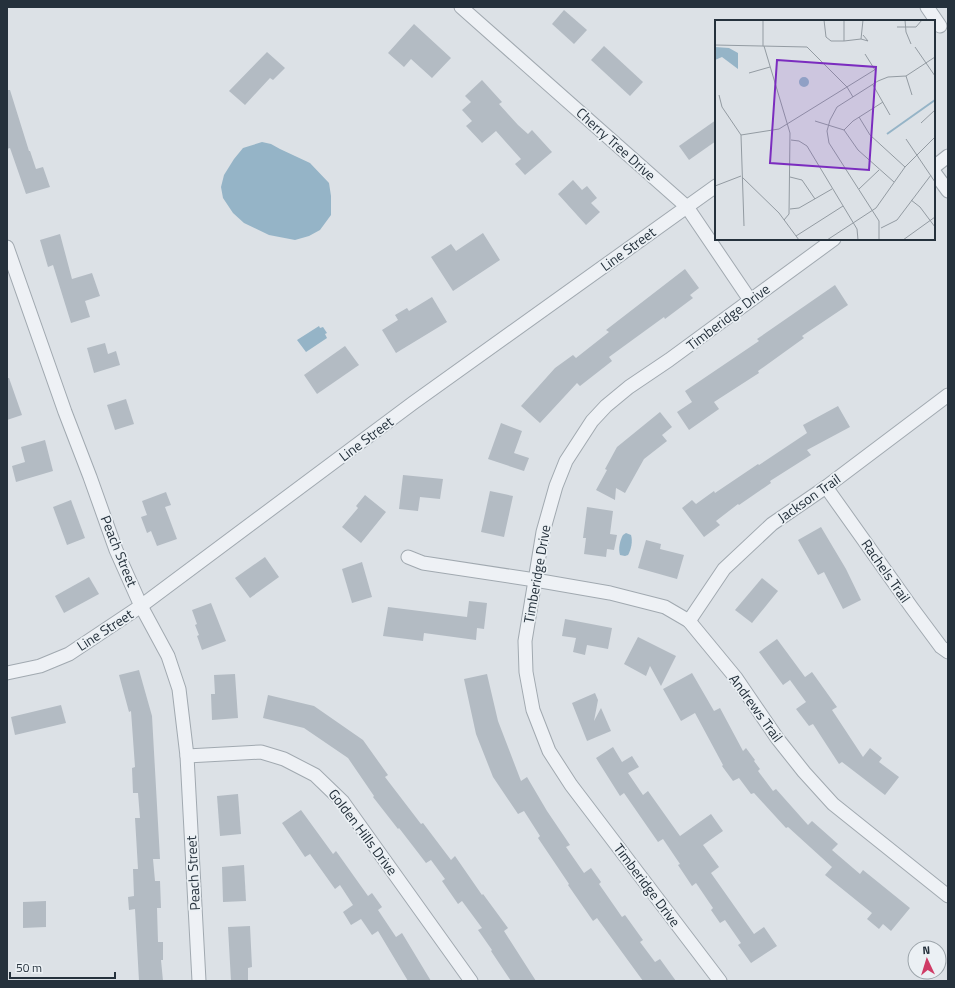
<svg xmlns="http://www.w3.org/2000/svg" width="955" height="988" viewBox="0 0 955 988" font-family="'Titillium Web',sans-serif">
<style>
.water{fill:#95b4c7}
.building{fill:#b3bbc3}
.lines{fill:none;stroke-linecap:round;stroke-linejoin:round}
.minor-casing{stroke:#a1a9b0;stroke-width:15}
.minor{stroke:#eef1f5;stroke-width:13}
.labels{text-anchor:middle;stroke-width:3.5;stroke-linejoin:round;paint-order:stroke}
.street-label{font-size:14px;fill:#25313c;stroke:#ebf0f4}
.inset-river{fill:none;stroke:#95b4c7;stroke-width:2}
.inset-road{fill:none;stroke:#939ba2;stroke-width:1}
.view{fill:#7b2cbf;fill-opacity:0.15;stroke:#7b2cbf;stroke-width:2}
.inset-edge{fill:none;stroke:#25313c;stroke-width:2}
</style>
<rect width="100%" height="100%" fill="#dce1e6"/>
<g class="water">
<path d="M262 142 271 144 280 149 310 163 329 183 331 196V215L320 230 309 236 295 240 269 235 244 223 233 213 223 198 221 187 224 175 234 159 243 148Z"/>
<path d="M319 326 320 328 323 327 327 333 325 334 327 338 306 352 297 340Z"/>
<path d="M626 533 631 535C633 541 631 550 628 555L625 556 620 555C618 549 620 540 623 535Z"/>
</g>
<g class="building">
<path d="M564 10 587 30 574 44 552 24Z"/>
<path d="M414 24 451 58 432 78 411 59 404 67 388 53Z"/>
<path d="M604 46 643 82 630 96 591 60Z"/>
<path d="M267 52 285 68 273 80 270 78 245 105 229 91Z"/>
<path d="M482 80 502 102 499 104 518 125 528 134 532 130 552 152 525 175 515 164 521 159 496 131 482 143 466 126 472 121 462 110 471 102 465 96Z"/>
<path d="M7 90H10L29 151H30L36 169 43 167 50 187 26 194 10 148 7 149Z"/>
<path d="M716 120V141L689 160 679 146Z"/>
<path d="M573 180 582 190 587 186 597 198 591 203 600 212 586 225 558 194Z"/>
<path d="M483 233 500 260 453 291 431 257 451 244 456 251Z"/>
<path d="M60 234 72 279 92 273 100 296 85 301 90 317 71 323 53 265 48 267 40 240Z"/>
<path d="M685 269 699 288 690 295 693 298 665 319 664 317 609 357 612 361 580 386 577 383 540 423 521 406 555 368 573 355 576 358 609 332 606 330Z"/>
<path d="M835 285 848 305 802 336 804 338 758 371 759 373 714 402 719 409 689 430 677 412 692 402 685 391 759 341 757 339Z"/>
<path d="M432 297 447 322 396 353 382 330 398 320 395 315 407 308 409 311Z"/>
<path d="M105 343 108 354 116 351 120 365 94 373 87 348Z"/>
<path d="M345 346 359 365 317 394 304 375Z"/>
<path d="M7 378H9L22 415 7 420Z"/>
<path d="M126 399 134 424 115 430 107 405Z"/>
<path d="M838 406 850 427 807 450 811 455 770 481 771 483 739 505 738 504 716 521 720 525 704 537 682 508 692 500 696 504 714 491 715 493 758 464 759 465 807 433 803 425Z"/>
<path d="M660 412 672 427 662 435 667 441 644 459 625 493 616 488 615 500 596 490 607 470 605 469 617 447Z"/>
<path d="M501 423 522 431 514 453 529 458 524 471 488 459Z"/>
<path d="M45 440 53 471 16 482 12 466 25 462 21 447Z"/>
<path d="M403 475 443 479 440 499 420 497 418 511 399 509Z"/>
<path d="M490 491 513 496 504 537 481 532Z"/>
<path d="M166 492 171 505 165 507 177 539 157 546 151 531 147 533 141 517 147 515 142 501Z"/>
<path d="M365 495 386 512 361 543 342 527 358 508 356 506Z"/>
<path d="M71 500 85 538 67 545 53 507Z"/>
<path d="M587 507 613 511 610 534 617 535 614 550 607 549 606 557 584 554 586 538H583Z"/>
<path d="M821 527 846 569 861 600 843 609 824 572 818 575 798 540Z"/>
<path d="M646 540 661 544 660 549 684 555 677 579 638 568Z"/>
<path d="M265 557 279 577 250 598 235 578Z"/>
<path d="M362 562 372 597 352 603 342 569Z"/>
<path d="M89 577 99 594 64 613 55 596Z"/>
<path d="M762 578 778 591 752 623 735 610Z"/>
<path d="M469 601 487 603 484 629 477 628 476 640 424 633 423 641 383 636 388 607 467 617Z"/>
<path d="M211 603 226 641 202 650 197 636 199 635 195 625 197 624 192 610Z"/>
<path d="M565 619 612 628 608 649 587 645 585 655 573 652 576 638 562 636Z"/>
<path d="M638 637 676 656 661 686 650 666 646 676 624 664Z"/>
<path d="M777 639 805 677 812 672 837 707 832 710 863 757 870 748 882 758 879 762 899 777 885 795 842 762 839 764 813 724 809 726 796 709 806 702 790 680 783 685 759 652Z"/>
<path d="M139 670 152 716 160 859H153L155 881H160L161 908H157L158 942H163V960H161L163 981H139L135 909 129 910 128 897 134 896 133 869H138L135 818H140L138 793H133L132 768 135 767 131 711 129 712 119 675Z"/>
<path d="M692 673 714 711 720 708 743 751 746 748 755 760 754 761 760 769 758 771 773 791 776 789 808 825 812 821 838 844 832 850 860 874 863 870 910 908 891 931 883 924 879 929 867 919 872 913 825 875 832 867 788 827 786 828 754 793 751 794 739 778 733 781 722 766 723 765 695 713 681 721 663 689Z"/>
<path d="M235 674 238 718 212 720 211 694H215L214 675Z"/>
<path d="M487 674 498 721 521 781 527 777 547 811 570 845 566 847 584 873 591 868 601 882 599 884 622 917 625 915 643 940 640 942 655 962 660 959 676 981H643L597 918 593 921 568 885 569 884 538 838 540 836 524 811 518 814 493 777 476 734 464 679Z"/>
<path d="M595 693 598 700 594 721 601 708 611 731 587 741 572 703Z"/>
<path d="M268 695 314 706 363 740 388 775 385 777 421 824 423 823 451 860 455 856 482 895 483 894 508 928 504 931 536 981H511L491 951 492 950 478 930 482 928 462 901 458 904 442 881 445 879 431 860 426 863 399 828 398 829 373 797 374 796 348 758 304 728 263 718Z"/>
<path d="M61 705 66 723 15 735 11 717Z"/>
<path d="M613 747 622 762 632 756 639 767 628 773 643 795 648 791 680 836 711 814 723 831 703 845 719 867 711 873 754 934 764 927 777 946 751 963 738 945 741 943 725 920 720 923 711 910 713 908 696 883 692 886 678 865 680 864 663 839 658 842 624 793 620 796 596 758Z"/>
<path d="M238 794 241 834 220 836 217 796Z"/>
<path d="M301 810 333 854 336 851 368 896 372 893 382 907 378 910 396 937 402 933 431 981H408L378 931 372 935 361 919 351 925 343 912 353 905 340 885 335 889 310 854 305 857 282 823Z"/>
<path d="M244 865 246 901 223 902 222 867Z"/>
<path d="M46 901V927L23 928V902Z"/>
<path d="M250 926 252 967 248 968V981H231L228 927Z"/>
</g>
<g class="lines">
<g class="minor-casing">
<g id="minor">
<path d="M461 7 687 207 750 300"/>
<path d="M927 7 940 26"/>
<path d="M934 167 948 156"/>
<path d="M934 172 948 191"/>
<path d="M7 247 65 412 90 477 116 550 141 606 168 656 179 689 187 756 199 981"/>
<path d="M826 487 912 608 941 647 948 652"/>
<path d="M408 557 423 563 535 580 610 593 665 607 689 621 736 678 777 738 804 772 833 804 948 896"/>
<path d="M689 621 724 569 772 524 826 487 948 395"/>
<path d="M7 673 40 666 69 654 141 606 413 403 716 186"/>
<path d="M187 756 261 752 284 759 315 775 343 802 471 981"/>
<path d="M720 981 571 785 549 751 533 710 526 672 525 641 543 532 556 486 566 461 592 421 606 406 629 387 669 360 834 239"/>
</g>
</g>
<use href="#minor" class="minor"/>
</g>
<g class="labels">
<g class="street-label">
<text transform="translate(616 144) rotate(42)" y="5">Cherry Tree Drive</text>
<text transform="translate(628 249) rotate(-36)" y="5">Line Street</text>
<text transform="translate(728 317) rotate(-37)" y="5">Timberidge Drive</text>
<text transform="translate(366 439) rotate(-37)" y="5">Line Street</text>
<text transform="translate(809 498) rotate(-35)" y="5">Jackson Trail</text>
<text transform="translate(119 551) rotate(68)" y="5">Peach Street</text>
<text transform="translate(886 571) rotate(55)" y="5">Rachels Trail</text>
<text transform="translate(537 574) rotate(-80)" y="5">Timberidge Drive</text>
<text transform="translate(105 630) rotate(-33)" y="5">Line Street</text>
<text transform="translate(756 708) rotate(54)" y="5">Andrews Trail</text>
<text transform="translate(363 832) rotate(53)" y="5">Golden Hills Drive</text>
<text transform="translate(193 873) rotate(-93)" y="5">Peach Street</text>
<text transform="translate(647 885) rotate(53)" y="5">Timberidge Drive</text>
</g>
</g>
<g transform="translate(715 20)">
<rect width="220" height="220" fill="#dce1e6"/>
<path d="M0 27 14 28 23 33V49L7 37 0 40ZM84 62a5 5 0 1 1 10 0a5 5 0 1 1-10 0Z" fill="#95b4c7"/>
<path class="inset-river" d="M172 114 220 80"/>
<path class="inset-road" d="M48 0V26M109 0 111 17 116 21H129L146 19 148 0M190 0 191 12 196 24M182 7H201L207 0M146 19 153 21 148 15M129 21V0M0 25 92 27 132 67 138 77M49 26 75 113 74 194 69 200M200 27 220 56M150 34 160 50M34 53 55 47M191 56 197 75M158 65 175 95M4 75 7 87 26 115 29 206M144 97 155 115 190 147M100 101 129 110 143 130 179 162M206 103 220 90M129 110 138 101 168 82M26 115 64 109 161 49M191 119 220 162M76 120 84 121 92 126 142 209 143 220M27 157 64 193 84 220M75 157 87 160 100 179M0 166 26 156M144 169 164 150M196 180 205 187 220 207M75 189 84 188 117 169M166 208 182 200 216 155M81 216 128 186M14 220H58M112 220 161 188 190 147 220 117M164 220V201L114 123 112 111 115 100 122 87 163 61 173 57 191 56 220 37M188 220 220 197"/>
<path class="view" d="M62 40 161 47 154 150 55 143Z"/>
<rect width="220" height="220" class="inset-edge"/>
</g>
<rect width="955" height="988" fill="none" stroke="#25313c" stroke-width="16"/>
<g transform="translate(927 960) rotate(356)"><circle r="19" fill="#ebf0f4" stroke="#9ca4aa"/>
<path d="M0-3L7 15L0 10L-7 15Z" fill="#cf3c66"/>
<text y="-6" font-size="11" font-weight="bold" text-anchor="middle" fill="#25313c">N</text>
</g>
<path d="M10 972v6h105v-6" fill="none" stroke="#25313c" stroke-width="2"/>
<text x="16" y="972" font-size="12" fill="#25313c" stroke="#ebf0f4" stroke-width="3" paint-order="stroke">50 m</text>
</svg>
